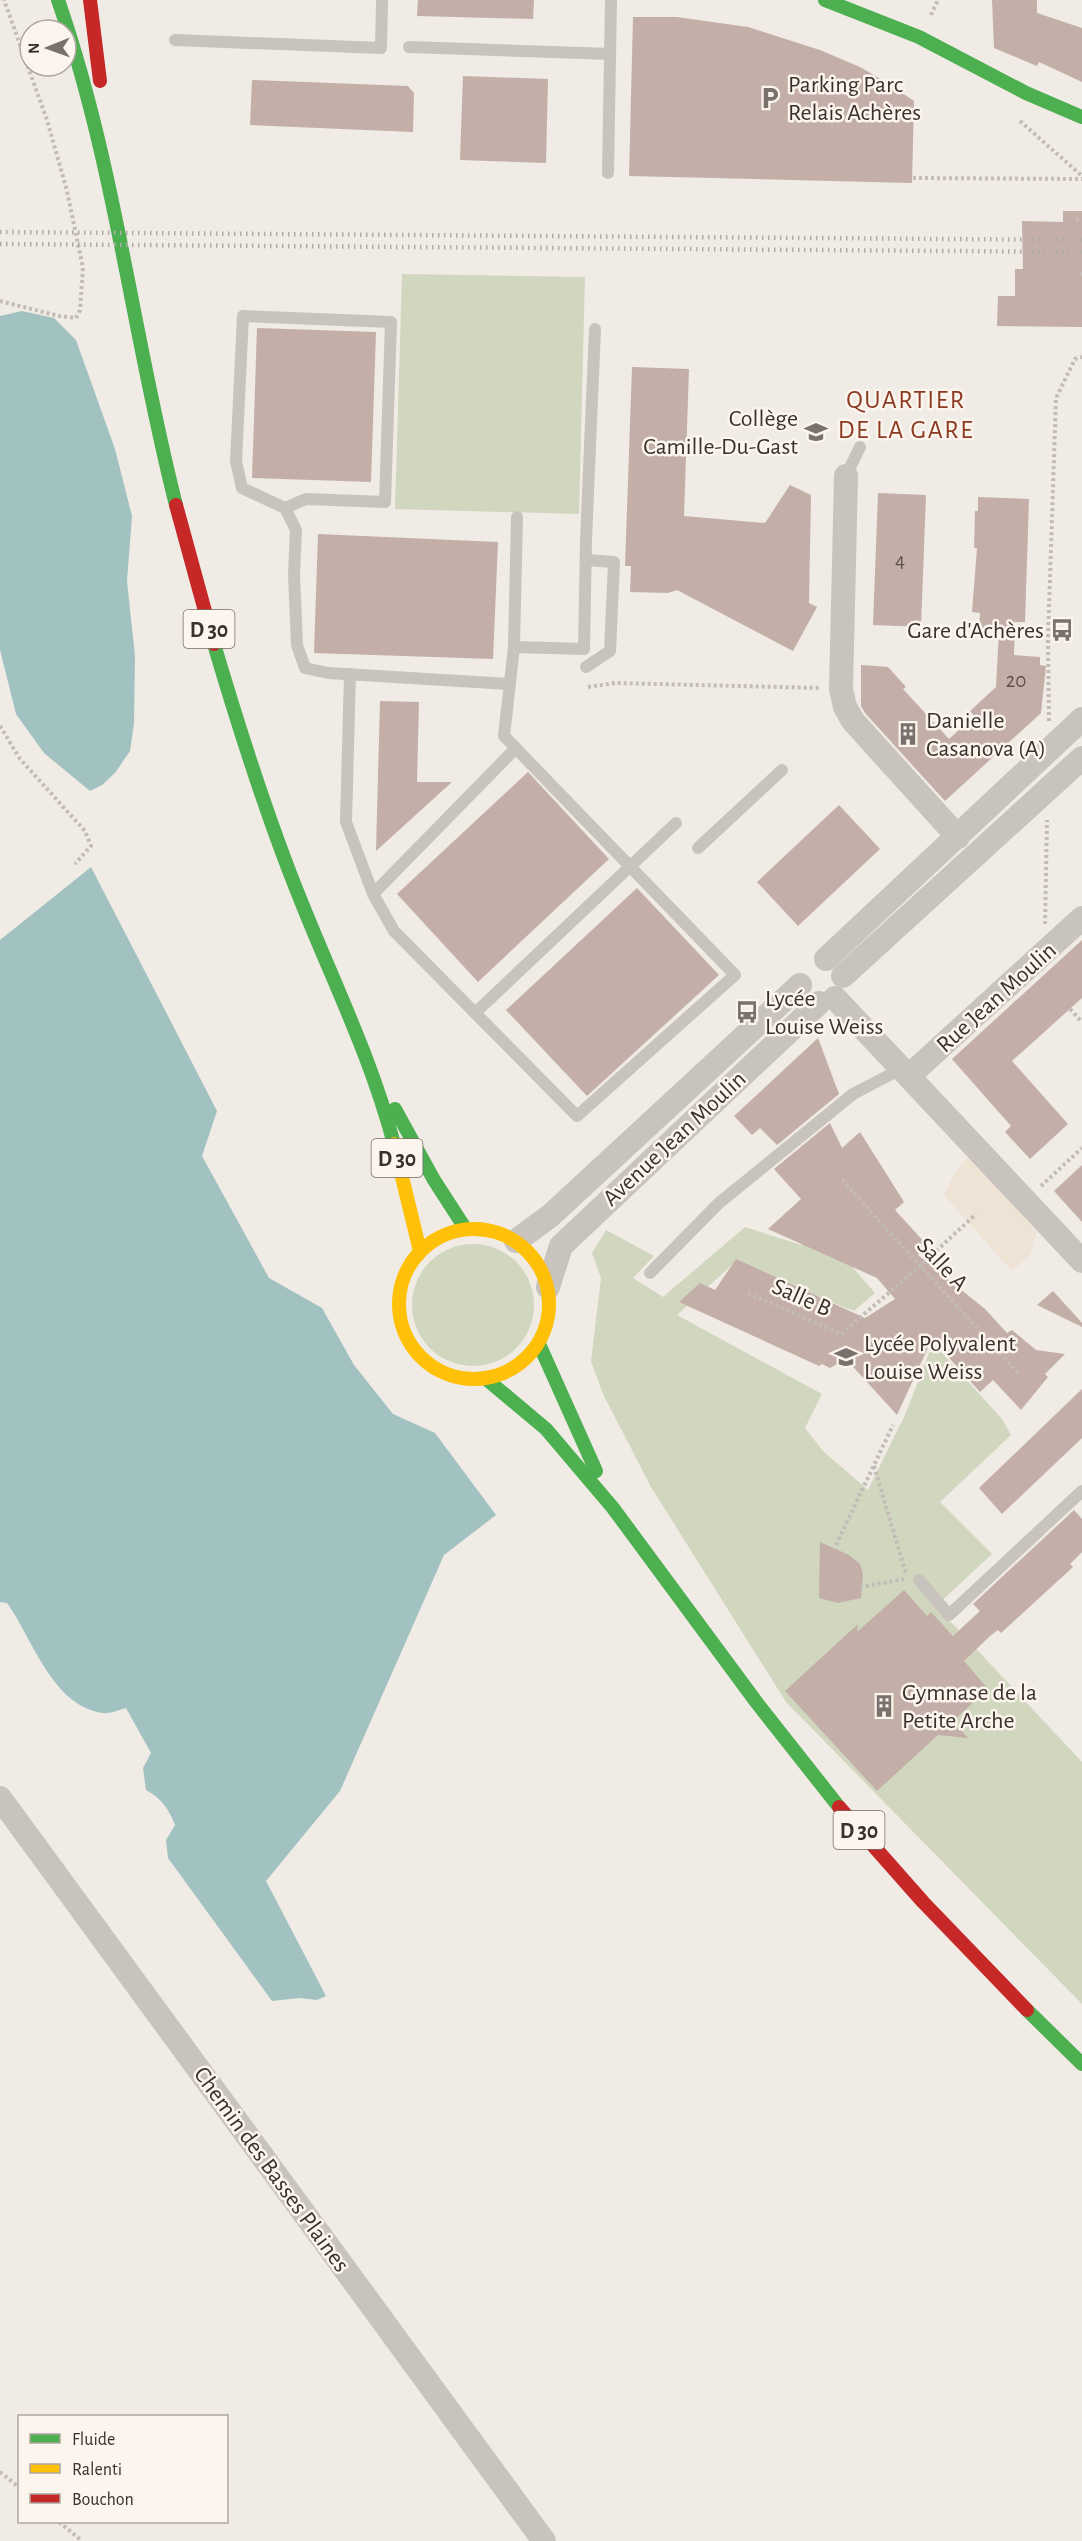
<svg xmlns="http://www.w3.org/2000/svg" width="1082" height="2541" viewBox="0 0 1082 2541" font-family="'Alegreya Sans',sans-serif">
<style>
.green{fill:#d1d6bf}
.plaza{fill:#eee3d5}
.water{fill:#a1c2c1}
.building{fill:#c3afa7}
.lines{fill:none;stroke-linecap:round;stroke-linejoin:round}
.path{stroke:#c2bbb6;stroke-width:4;stroke-dasharray:3 3;stroke-linecap:butt}
.lane{stroke:#c9c3be;stroke-width:12}
.street{stroke:#c9c3be;stroke-width:24}
.fast{stroke:#4caf50;stroke-width:14}
.slow{stroke:#ffc107;stroke-width:14}
.jam{stroke:#c62828;stroke-width:14}
.rail{stroke:#b1aca8;stroke-width:4.5;stroke-dasharray:1.5 4.5;stroke-linecap:butt}
.labels{text-anchor:middle;stroke-width:5;stroke-linejoin:round;paint-order:stroke}
.number-label{font-size:21px;fill:#5d504a}
.shield{fill:#fbf5ee;stroke:#756b66;stroke-width:1.5}
.shield-label{font-size:22px;font-weight:bold;fill:#3b302b}
.poi-label{font-size:24px;fill:#3b302b;stroke:#fbf5ee;text-anchor:start}
.street-label{font-size:24px;fill:#3b302b;stroke:#fbf5ee}
.neighbourhood-label{font-size:26px;letter-spacing:1.5px;fill:#8c3b22;stroke:#fbf5ee}
</style>
<rect width="100%" height="100%" fill="#f0ebe5"/>
<g class="green">
<path d="M402 274 585 277 579 514 395 509Z"/>
<path d="M745 1227 801 1245 821 1231 875 1293 854 1311 733 1264 677 1315 822 1394 805 1428 823 1451 868 1490 905 1415 933 1343 1002 1419 1011 1435 940 1502 992 1554 936 1606 1082 1762V2004L786 1702 651 1487 603 1394 591 1361 601 1278 592 1253 606 1230 654 1256 633 1278 663 1297Z"/>
<circle cx="473" cy="1305" r="61"/>
</g>
<path class="plaza" d="M969 1156 1037 1232 1030 1255 1012 1271 944 1195 954 1174Z"/>
<g class="water">
<path d="M22 311 54 318 76 340 115 449 132 516 127 581 135 656 134 723 130 751 115 773 102 785 90 791 44 753 16 714 0 650V316Z"/>
<path d="M91 867 217 1111 202 1156 269 1278 322 1308 354 1365 393 1414 435 1433 496 1515 444 1555 340 1791 266 1881 326 1996 317 2000 299 1998 272 2001 168 1858 166 1840 175 1825C169 1809 161 1798 146 1790L143 1768 151 1753 126 1708C119 1710 110 1714 103 1713 52 1706 33 1639 7 1603L0 1602V940Z"/>
</g>
<g class="building">
<path d="M418 0H534L533 19 417 16Z"/>
<path d="M992 0H1037V13L1082 28V82L1039 62 1037 66 994 48Z"/>
<path d="M633 17H677L748 27 820 50 860 67 884 81 914 101 912 183 629 176Z"/>
<path d="M463 76 548 79 546 163 460 160Z"/>
<path d="M252 80 408 86 414 93 413 132 250 125Z"/>
<path d="M1063 211H1082V327L997 326 998 296H1015V269H1023L1022 221 1063 222Z"/>
<path d="M257 328 376 332 371 482 252 478Z"/>
<path d="M632 367 689 369 684 516 765 523 790 485 811 495 809 603 817 607 793 651 677 590 668 593 630 592 631 566H625Z"/>
<path d="M878 493 926 495 921 627 873 625Z"/>
<path d="M978 497 1029 499 1025 622H1015L1014 655 1040 657V665L1046 666 1041 713 945 801 865 713 861 706V665L888 667 906 687 903 689 949 739 974 716 970 711 996 687 999 630 979 629 980 613 972 612 977 548H974L975 511H978Z"/>
<path d="M318 534 498 542 493 659 314 653Z"/>
<path d="M380 701 419 702 417 782H452L376 851Z"/>
<path d="M528 772 609 859 478 982 397 894Z"/>
<path d="M839 805 880 849 798 926 757 882Z"/>
<path d="M637 888 719 975 587 1096 506 1010Z"/>
<path d="M1082 940V998L1012 1061 1068 1124 1030 1159 1005 1132 1011 1126 952 1059Z"/>
<path d="M818 1038 839 1094 777 1145 760 1128 752 1135 734 1116Z"/>
<path d="M830 1123 842 1148 860 1132 904 1202 895 1210 926 1244 918 1255 985 1309 1007 1333 1012 1330 1036 1350 1065 1354 1045 1374 1048 1377 1021 1410 993 1380 980 1392 932 1339 897 1415 846 1359 830 1368 822 1364 819 1366 679 1302 700 1283 715 1290 736 1259 865 1318 895 1299 877 1278 768 1229 801 1199 774 1169Z"/>
<path d="M1082 1165V1222L1054 1191Z"/>
<path d="M1053 1291 1082 1323V1327L1037 1305Z"/>
<path d="M1082 1389V1438L1002 1514 979 1488Z"/>
<path d="M1074 1510 1082 1519V1552L1070 1564 1073 1567 1001 1633 998 1630 990 1636 964 1661 988 1689 953 1721 968 1738 938 1735 877 1791 785 1691 858 1624 857 1632 904 1590 927 1616 931 1612 953 1636 980 1611 973 1604Z"/>
<path d="M820 1542 849 1555 860 1564 863 1574 861 1598 838 1603 819 1598Z"/>
</g>
<g class="lines">
<g class="path">
<path d="M931 15 938 0"/>
<path d="M1020 121 1082 176"/>
<path d="M913 178 1082 179"/>
<path d="M1076 219H1082"/>
<path d="M1080 274H1082"/>
<path d="M0 301 59 316 76 318 80 310 83 268 67 191 47 120 4 0"/>
<path d="M588 687 615 683 821 688"/>
<path d="M1049 721 1048 638 1056 398 1075 359 1082 357"/>
<path d="M0 726 20 759 85 831 91 846 75 864"/>
<path d="M1045 924 1047 820"/>
<path d="M1070 1009 1082 1022"/>
<path d="M842 1180 1018 1373"/>
<path d="M1041 1186 1082 1148"/>
<path d="M748 1293 841 1334 920 1266 976 1214"/>
<path d="M874 1466 906 1574"/>
<path d="M836 1545 893 1425"/>
<path d="M860 1587 904 1579"/>
<path d="M0 2472 20 2488"/>
<path d="M59 2522 82 2541"/>
</g>
<g class="lane">
<path d="M175 40 381 48 382 0"/>
<path d="M409 47 610 54"/>
<path d="M608 173 611 0"/>
<path d="M846 476 860 447"/>
<path d="M285 508 306 499 385 502 391 322 243 316 236 461 242 488 285 508 296 530 294 575 297 645 305 668 328 673 509 684"/>
<path d="M586 560 614 562 610 651 586 667"/>
<path d="M514 647 584 649 586 540 595 329"/>
<path d="M350 674 346 822 373 894 516 748"/>
<path d="M698 848 782 770"/>
<path d="M373 894 394 931 577 1116 735 975 504 736 514 647 517 517"/>
<path d="M475 1013 676 823"/>
<path d="M650 1273 719 1203 853 1094 903 1068"/>
<path d="M919 1580 949 1615 1082 1491"/>
</g>
<g class="street">
<path d="M846 476 841 689 845 707 853 721 958 837"/>
<path d="M826 959 1082 719"/>
<path d="M843 976 1082 758"/>
<path d="M835 998 1082 1261"/>
<path d="M910 1075 1082 918"/>
<path d="M516 1241 550 1216 800 985"/>
<path d="M548 1287 561 1246 819 1003"/>
<path d="M0 1798 544 2541"/>
</g>
<g class="fast">
<path d="M58 0C115 164 133 337 176 505"/>
<path d="M825 0 919 37 1026 93 1082 117"/>
<path d="M214 644C240 732 268 821 303 906 336 988 371 1058 394 1144"/>
<path d="M395 1109 434 1180 465 1228"/>
<path d="M539 1344 596 1471"/>
<path d="M485 1378 546 1429 613 1508 757 1703 839 1807"/>
<path d="M1027 2010 1082 2064"/>
</g>
<g class="slow">
<path d="M394 1144 420 1251"/>
<circle cx="474" cy="1304" r="75"/>
</g>
<g class="jam">
<path d="M90 0 100 81"/>
<path d="M176 505 214 644"/>
<path d="M839 1807 923 1902 1027 2010"/>
</g>
<g class="rail">
<path d="M0 232 1082 240"/>
<path d="M0 244 1082 252"/>
</g>
</g>
<defs>
<g id="parking-bare" transform="scale(1.8)"><path d="M-3.5-5.5H1a3.5 3.5 0 0 1 0 7H-1V5.5H-3.5ZM-1-3.4V-.6H.8a1.4 1.4 0 0 0 0-2.8Z" fill="#7a716c" stroke="#fbf5ee" stroke-width="2.5" paint-order="stroke"/></g>
<g id="school-bare" transform="scale(1.8)"><path d="M0-5L7-2L0 1L-7-2ZM-4 1L0 2.5L4 1V4Q0 6-4 4Z" fill="#7a716c" stroke="#fbf5ee" stroke-width="2.5" paint-order="stroke"/></g>
<g id="bus-bare" transform="scale(1.8)"><path d="M-5-6H5V4H4V6H2V4H-2V6H-4V4H-5ZM-3.5-4V0h7V-4ZM-3.5 1.2v1.5H-2V1.2ZM2 1.2v1.5H3.5V1.2Z" fill="#7a716c" stroke="#fbf5ee" stroke-width="2.5" paint-order="stroke"/></g>
<g id="building-bare" transform="scale(1.8)"><path d="M-4-6H4V6H1V3H-1V6H-4ZM-2.5-4.3h1.7v1.8h-1.7ZM.8-4.3h1.7v1.8H.8ZM-2.5-1h1.7V.8h-1.7ZM.8-1h1.7V.8H.8Z" fill="#7a716c" stroke="#fbf5ee" stroke-width="2.5" paint-order="stroke"/></g>
</defs>
<g fill-rule="evenodd">
<use href="#parking-bare" x="770" y="98"/>
<use href="#school-bare" x="816" y="432"/>
<use href="#bus-bare" x="1062" y="630"/>
<use href="#building-bare" x="908" y="734"/>
<use href="#bus-bare" x="747" y="1012"/>
<use href="#school-bare" x="846" y="1357"/>
<use href="#building-bare" x="884" y="1706"/>
</g>
<g class="labels">
<g class="number-label">
<text x="900" y="567">4</text>
<text x="1016" y="687">20</text>
</g>
<g class="shield">
<rect x="183.5" y="610" width="51" height="38" rx="4.5"/>
<rect x="371.5" y="1139" width="51" height="38" rx="4.5"/>
<rect x="833.5" y="1811" width="51" height="38" rx="4.5"/>
</g>
<g class="shield-label">
<text x="209" y="637">D 30</text>
<text x="397" y="1166">D 30</text>
<text x="859" y="1838">D 30</text>
</g>
<g class="poi-label">
<text x="788" y="92">Parking Parc<tspan x="788" dy="28">Relais Achères</tspan></text>
<text x="798" y="426" text-anchor="end">Collège<tspan x="798" dy="28">Camille-Du-Gast</tspan></text>
<text x="1044" y="638" text-anchor="end">Gare d'Achères</text>
<text x="926" y="728">Danielle<tspan x="926" dy="28">Casanova (A)</tspan></text>
<text x="765" y="1006">Lycée<tspan x="765" dy="28">Louise Weiss</tspan></text>
<text x="864" y="1351">Lycée Polyvalent<tspan x="864" dy="28">Louise Weiss</tspan></text>
<text x="902" y="1700">Gymnase de la<tspan x="902" dy="28">Petite Arche</tspan></text>
</g>
<g class="street-label">
<text transform="translate(996 997) rotate(-42)" y="8">Rue Jean Moulin</text>
<text transform="translate(674 1138) rotate(-43)" y="8">Avenue Jean Moulin</text>
<text transform="translate(943 1264) rotate(47)" y="8">Salle A</text>
<text transform="translate(802 1297) rotate(24)" y="8">Salle B</text>
<text transform="translate(272 2169) rotate(54)" y="8">Chemin des Basses Plaines</text>
</g>
<g class="neighbourhood-label">
<text x="906" y="408">QUARTIER<tspan x="906" dy="30">DE LA GARE</tspan></text>
</g>
</g>
<rect x="18" y="2415" width="210" height="108" fill="#fbf5ee" stroke="#aea6a0" stroke-width="1.5"/>
<rect x="30" y="2434" width="30" height="9" fill="#4caf50" stroke="#aea6a0" stroke-width="1.5"/>
<text x="72" y="2445" font-size="18" fill="#3b302b">Fluide</text>
<rect x="30" y="2464" width="30" height="9" fill="#ffc107" stroke="#aea6a0" stroke-width="1.5"/>
<text x="72" y="2475" font-size="18" fill="#3b302b">Ralenti</text>
<rect x="30" y="2494" width="30" height="9" fill="#c62828" stroke="#aea6a0" stroke-width="1.5"/>
<text x="72" y="2505" font-size="18" fill="#3b302b">Bouchon</text>
<g transform="translate(48 48) rotate(269)"><circle r="28" fill="#fbf5ee" stroke="#aea6a0" stroke-width="1.5"/>
<path d="M0-4.5L10 22L0 15L-10 22Z" fill="#7a716c"/>
<text y="-9" font-size="16" font-weight="bold" text-anchor="middle" fill="#3b302b">N</text>
</g>
</svg>
